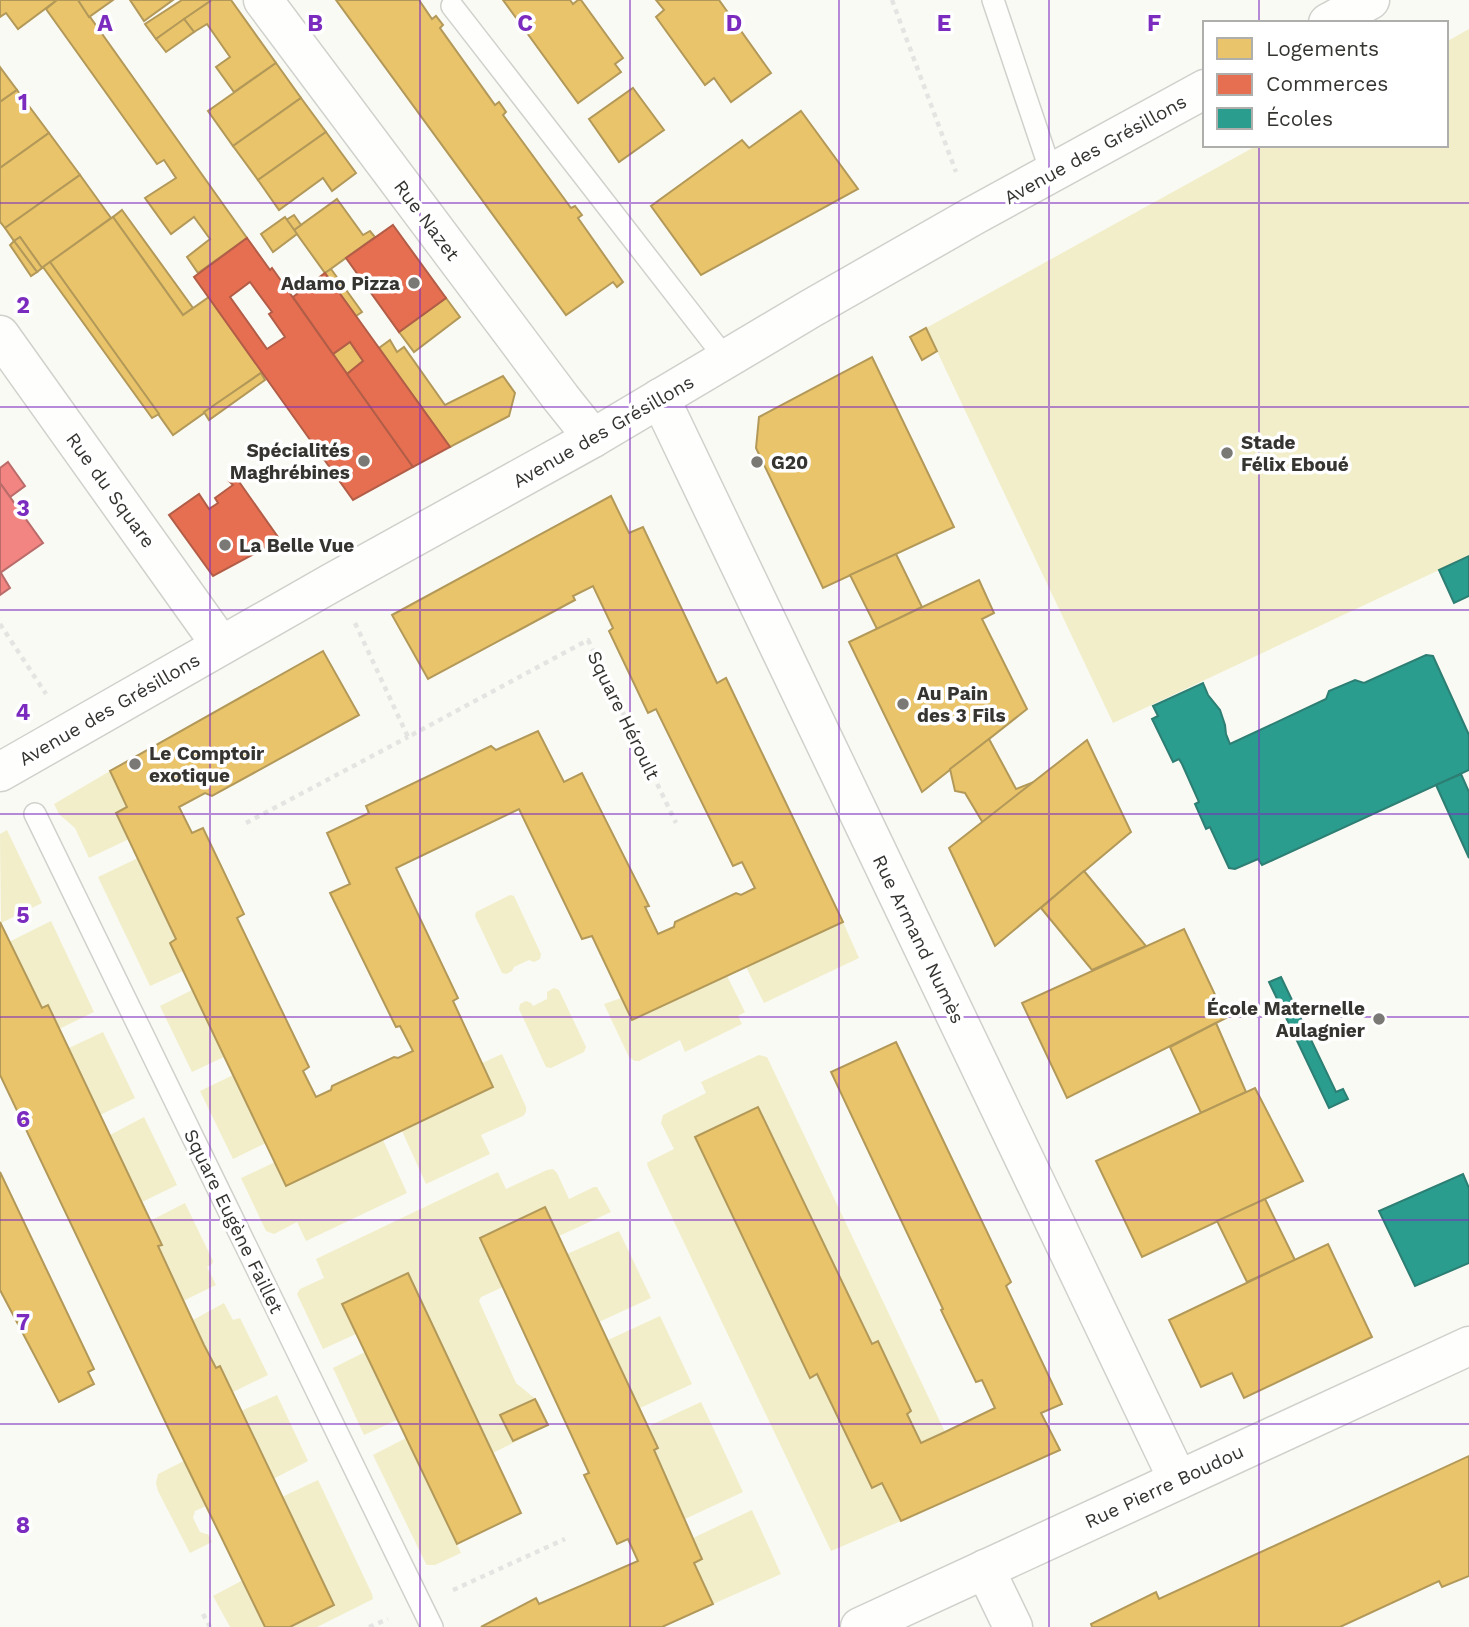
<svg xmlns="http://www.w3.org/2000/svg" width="1469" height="1627" viewBox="0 0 1469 1627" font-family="'Work Sans',sans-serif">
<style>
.green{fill:#f1eec9}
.homes{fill:#e9c46a;stroke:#b39959;stroke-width:2}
.shops{fill:#e76f51;stroke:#b25d47;stroke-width:2;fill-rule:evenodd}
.schools{fill:#2a9d8f;stroke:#2d7e73;stroke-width:2}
.health{fill:#f28482;stroke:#b96c6a;stroke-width:2}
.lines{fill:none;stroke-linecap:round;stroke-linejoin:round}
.lane-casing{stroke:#d0d0cc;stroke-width:24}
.street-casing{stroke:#d0d0cc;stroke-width:41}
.secondary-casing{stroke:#d0d0cc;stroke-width:41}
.path{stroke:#e4e4e2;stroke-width:4.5;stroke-dasharray:5 5;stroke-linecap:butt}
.lane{stroke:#fefefd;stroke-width:21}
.street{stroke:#fefefd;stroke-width:38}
.secondary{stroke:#fefefd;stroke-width:38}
.grid{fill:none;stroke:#7b2cbf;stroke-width:2;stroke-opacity:0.55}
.poi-dot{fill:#7a7975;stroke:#fff;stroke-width:2.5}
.labels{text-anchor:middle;stroke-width:7;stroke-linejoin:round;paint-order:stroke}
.street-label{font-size:19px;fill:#353431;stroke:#fff}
.poi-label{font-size:19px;font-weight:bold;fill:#353431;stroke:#fff;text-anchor:start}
.grid-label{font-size:23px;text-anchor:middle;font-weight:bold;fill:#7b2cbf;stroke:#fff;stroke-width:7;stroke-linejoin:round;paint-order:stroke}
</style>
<rect width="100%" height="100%" fill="#fafaf4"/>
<g class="green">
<path d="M1469 29V556L1113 723 926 328 1258 145H1446V42Z"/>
<path d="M110 771 127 807 116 813 129 839 89 858 75 828 59 814 54 804Z"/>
<path d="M7 830 42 903 1 923 0 834Z"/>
<path d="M138 858 176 939 170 943 183 971 150 986 98 877Z"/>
<path d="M510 895 514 896 541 954 540 959 534 962 529 960 514 967 512 971 506 974 502 973 475 916 476 912Z"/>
<path d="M51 921 94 1012 59 1029 48 1005 42 1008 9 942Z"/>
<path d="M843 922 859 958 764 1003 746 967Z"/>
<path d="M727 976 745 1012 738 1016 742 1024 685 1052 680 1040 639 1061H635L629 1057 604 1004 621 998 632 1020Z"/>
<path d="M554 988 559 990 586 1047 584 1052 551 1068 546 1067 519 1009 520 1004 526 1001 531 1003 533 1006 547 999V992Z"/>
<path d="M192 990 224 1057 192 1072 160 1006Z"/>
<path d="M103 1032 135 1098 100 1115 69 1048Z"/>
<path d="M502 1054 526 1107V1112L523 1116 481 1135 490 1154 426 1184 402 1131 492 1087 482 1063Z"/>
<path d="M759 1055 767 1057 768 1059 945 1432 921 1443 907 1414 911 1411 878 1342 872 1344 758 1108 695 1138 810 1377 817 1374 872 1487 882 1483 901 1521 831 1551 648 1167 647 1163 650 1161 674 1149 661 1123 663 1115 706 1093 701 1082Z"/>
<path d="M233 1075 266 1143 233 1159 200 1091Z"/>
<path d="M144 1117 177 1185 142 1202 110 1135Z"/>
<path d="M383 1140 407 1193 306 1241 297 1222 274 1234 266 1231 241 1178 275 1162 287 1186Z"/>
<path d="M553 1169 557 1173 569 1199 594 1187H597L611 1212 559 1236 545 1207 480 1238 503 1287 481 1297 479 1301 516 1383 538 1401 549 1425 493 1453 408 1273 342 1304 356 1334 323 1349 297 1294 300 1289 324 1278 316 1259 498 1172 506 1189 547 1170Z"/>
<path d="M185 1203 213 1261 212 1264 207 1267 216 1285 183 1301 158 1246 162 1244 150 1221Z"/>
<path d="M619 1231 651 1298 599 1322 567 1254Z"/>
<path d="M224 1303 233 1320 240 1318 241 1320 268 1375 233 1392 220 1367 216 1368 193 1320Z"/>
<path d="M660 1316 692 1384 640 1408 608 1340Z"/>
<path d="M365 1352 397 1420 364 1435 333 1368Z"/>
<path d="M277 1395 308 1461 273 1479 241 1411Z"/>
<path d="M701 1402 743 1492 685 1519 654 1450 658 1448 649 1426Z"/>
<path d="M406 1438 461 1553 435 1565H427L426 1564 373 1455Z"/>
<path d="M184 1461 206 1506 195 1511 193 1518 200 1532 206 1534H208L212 1542 190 1553 158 1491 156 1483 158 1474Z"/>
<path d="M318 1480 372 1594 373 1599 317 1627H290L334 1605 282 1497Z"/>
<path d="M752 1510 781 1574 713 1604 694 1563 702 1558 693 1538Z"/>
<path d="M243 1580 265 1627H230L213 1596Z"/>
</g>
<g class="homes">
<path d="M0 0H57L18 29 6 13 0 17Z"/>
<path d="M57 0H78L247 238 198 273 187 257 210 239 194 217 171 234 145 198 176 178 164 160 157 164 46 9Z"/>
<path d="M78 0H113L89 17Z"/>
<path d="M130 0H173L144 21Z"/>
<path d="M182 0H212L156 39 145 24Z"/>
<path d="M212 0H231L276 63 234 92 216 67 230 57 207 24 194 32 184 19Z"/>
<path d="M336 0H419L432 19 436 16 443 25 440 28 495 105 499 102 506 112 503 115 571 208 575 206 582 215 578 218 623 282 617 287 613 282 566 315Z"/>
<path d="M503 0H570L573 4 578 0H581L623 58 615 64 621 72 578 103Z"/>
<path d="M656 0H719L771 73 731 102 714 78 705 85 656 17 664 10Z"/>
<path d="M184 19 194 32 166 52 156 39Z"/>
<path d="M276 63 301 98 233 146 208 111Z"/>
<path d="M0 67 17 90 0 102Z"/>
<path d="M633 88 664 130 619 162 589 119Z"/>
<path d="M17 90 49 133 0 168V102Z"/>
<path d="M301 98 326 132 258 180 233 146Z"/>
<path d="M801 111 858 189 701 275 651 206 742 140 749 148Z"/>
<path d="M326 132 356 173 332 191 323 178 279 210 258 180Z"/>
<path d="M49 133 80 175 5 228 0 222V168Z"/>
<path d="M80 175 111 218 42 268 20 237 14 241 5 228Z"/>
<path d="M337 199 363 235 370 231 375 237 325 273 294 230Z"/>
<path d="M122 210 193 308 183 315 113 217Z"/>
<path d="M294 215 301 225 294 230 286 220Z"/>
<path d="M113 217 183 315 209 297 262 372 173 435 50 262Z"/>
<path d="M285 217 297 234 273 252 261 234Z"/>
<path d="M20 237 42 268 37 272 14 241Z"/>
<path d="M14 241 37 272 31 276 10 245Z"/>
<path d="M50 262 159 414 152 418 43 267Z"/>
<path d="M331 269 362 312 356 316 325 273Z"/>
<path d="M446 298 460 317 414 352 399 332Z"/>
<path d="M926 328 937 351 922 360 910 337Z"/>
<path d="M390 340 397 352 404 347 445 405 503 376 515 393 509 416 450 447 379 348Z"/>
<path d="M350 342 363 361 347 374 333 354Z"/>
<path d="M872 357 954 527 823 588 756 448 759 417Z"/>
<path d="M261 373 265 380 209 420 204 412Z"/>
<path d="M611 496 629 533 643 527 717 683 726 678 843 922 632 1020 592 936 582 939 519 809 396 868 458 998 453 1001 493 1087 286 1186 170 943 176 939 116 813 127 807 110 771 323 651 359 715 212 796 205 793 179 807 192 833 203 828 244 914 237 918 309 1067 303 1071 316 1097 331 1090 332 1086 394 1057 398 1058 413 1051 400 1026 396 1027 330 893 350 884 327 833 369 813 366 806 491 746 496 750 538 731 564 782 582 773 649 906 645 907 658 934 674 927 675 922 736 893 741 895 755 888 742 862 733 866 656 709 648 713 609 631 613 628 593 586 573 596 575 600 428 679 392 615Z"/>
<path d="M896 554 922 607 877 629 850 575Z"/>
<path d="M979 580 994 613 982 619 1027 709 922 792 849 642Z"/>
<path d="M989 739 1016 789 1034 782 983 823 965 793 955 791 950 769Z"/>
<path d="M1087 740 1131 832 995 946 949 848Z"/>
<path d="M1084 871 1146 946 1092 970 1041 908Z"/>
<path d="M0 922 42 1008 48 1005 162 1245 158 1246 204 1345 216 1368 220 1366 334 1605 290 1627H265L173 1438 0 1075Z"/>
<path d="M1184 929 1226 1018 1067 1098 1022 1003Z"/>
<path d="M1216 1023 1246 1092 1201 1113 1170 1047Z"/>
<path d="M896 1042 1011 1282 1006 1286 1062 1404 1041 1413 1060 1450 901 1521 882 1483 872 1488 817 1374 810 1378 695 1137 758 1107 872 1344 878 1341 911 1411 907 1414 921 1443 945 1432 995 1408 982 1380 976 1382 941 1310 943 1309 831 1072Z"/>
<path d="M1255 1088 1303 1181 1142 1257 1096 1161Z"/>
<path d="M0 1172 94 1369 88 1372 94 1384 59 1402 0 1290Z"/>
<path d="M1265 1199 1295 1260 1247 1282 1217 1221Z"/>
<path d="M545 1207 658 1448 654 1450 702 1559 694 1563 713 1604 662 1627H481L536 1598 539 1604 638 1561 628 1539 617 1544 584 1475 589 1473 480 1238Z"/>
<path d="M1328 1244 1372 1337 1244 1398 1232 1373 1201 1387 1169 1320Z"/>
<path d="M408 1273 521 1513 457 1544 342 1304Z"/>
<path d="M535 1399 548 1425 513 1441 500 1415Z"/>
<path d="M1469 1456V1576L1442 1587 1439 1581 1340 1627H1092L1091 1624 1156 1592 1159 1599Z"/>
</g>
<g class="shops">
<path d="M393 225 446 298 399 332 346 258Z"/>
<path d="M247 238 270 270 272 268 413 467 353 500 194 277ZM250 282 272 312 269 314 285 337 267 349 230 297Z"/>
<path d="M325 273 356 316 450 447 413 467 347 374 363 361 350 342 333 354 293 297Z"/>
<path d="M235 476 280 540 213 576 169 515 199 494 209 509 218 503 215 498 233 485 229 481Z"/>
</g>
<g class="schools">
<path d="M1469 556V596L1454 603 1439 570Z"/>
<path d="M1426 655 1433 656 1469 735V770L1262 865 1258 859 1235 869 1229 868 1210 827 1206 829 1195 804 1199 802 1182 764 1179 759 1173 762 1152 719 1158 716 1153 706 1203 683 1208 695 1220 710 1225 725 1226 734 1230 744 1326 699 1329 691 1355 680 1364 683Z"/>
<path d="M1461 774 1469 792V858L1436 785Z"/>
<path d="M1281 977 1336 1092 1343 1089 1348 1099 1329 1108 1269 982Z"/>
<path d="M1463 1174 1469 1188V1263L1415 1286 1379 1211Z"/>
</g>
<g class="health">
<path d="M8 462 25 486 10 497 0 483V468Z"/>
<path d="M0 483 43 543 0 573Z"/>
<path d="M1 573 10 588 0 595V573Z"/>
</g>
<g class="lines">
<g class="lane-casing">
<g id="lane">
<path d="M993 0 1051 172"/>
<path d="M452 6 726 359"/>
<path d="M35 814 432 1627"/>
</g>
</g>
<g class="street-casing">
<g id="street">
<path d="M263 0 561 398 593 438"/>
<path d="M0 335 221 645"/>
<path d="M660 398 1178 1480"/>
<path d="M985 1569 1013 1627"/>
<path d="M860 1627 1469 1346"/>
</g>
</g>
<g class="secondary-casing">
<g id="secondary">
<path d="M1328 23 1370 0"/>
<path d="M0 772 333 582 593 438 810 309 973 216 1205 89"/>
</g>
</g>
<g class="path">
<path d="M892 0 956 172"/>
<path d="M355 623 408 737 588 640 676 823"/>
<path d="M0 624 46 694"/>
<path d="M246 823 408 737"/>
<path d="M453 1590 565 1539"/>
<path d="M203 1614 210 1627"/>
<path d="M369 1627 388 1619"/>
</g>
<use href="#lane" class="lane"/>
<use href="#street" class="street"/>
<use href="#secondary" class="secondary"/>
</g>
<path class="grid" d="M210 0V1627M420 0V1627M630 0V1627M839 0V1627M1049 0V1627M1259 0V23M1259 145V1627M0 203H1469M0 407H1469M0 610H1469M0 814H1469M0 1017H1469M0 1220H1469M0 1424H1469"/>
<g class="poi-dot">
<circle cx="414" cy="283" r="7"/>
<circle cx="1227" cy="453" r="7"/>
<circle cx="364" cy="461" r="7"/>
<circle cx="757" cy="462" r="7"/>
<circle cx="225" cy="545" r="7"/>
<circle cx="903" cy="704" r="7"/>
<circle cx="135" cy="764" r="7"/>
<circle cx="1379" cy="1019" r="7"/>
</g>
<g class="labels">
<g class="street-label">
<text transform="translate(1095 149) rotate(-29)" y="7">Avenue des Grésillons</text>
<text transform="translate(427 220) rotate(53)" y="7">Rue Nazet</text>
<text transform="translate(603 431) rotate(-30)" y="7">Avenue des Grésillons</text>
<text transform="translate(111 490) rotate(54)" y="7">Rue du Square</text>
<text transform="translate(109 709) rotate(-30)" y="7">Avenue des Grésillons</text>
<text transform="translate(624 715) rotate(64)" y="7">Square Héroult</text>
<text transform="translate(919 939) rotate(64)" y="7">Rue Armand Numès</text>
<text transform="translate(234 1221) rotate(64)" y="7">Square Eugène Faillet</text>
<text transform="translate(1164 1486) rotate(-25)" y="7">Rue Pierre Boudou</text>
</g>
<g class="poi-label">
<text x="400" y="290" text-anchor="end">Adamo Pizza</text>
<text x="1241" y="449">Stade<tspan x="1241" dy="22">Félix Eboué</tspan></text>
<text x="350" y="457" text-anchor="end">Spécialités<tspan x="350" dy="22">Maghrébines</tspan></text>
<text x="771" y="469">G20</text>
<text x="239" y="552">La Belle Vue</text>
<text x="917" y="700">Au Pain<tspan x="917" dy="22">des 3 Fils</tspan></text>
<text x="149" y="760">Le Comptoir<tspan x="149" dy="22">exotique</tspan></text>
<text x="1365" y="1015" text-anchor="end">École Maternelle<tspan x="1365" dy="22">Aulagnier</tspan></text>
</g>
</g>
<g class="grid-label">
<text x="105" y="31">A</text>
<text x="315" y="31">B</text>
<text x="525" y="31">C</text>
<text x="734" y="31">D</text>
<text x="944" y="31">E</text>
<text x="1154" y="31">F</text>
<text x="23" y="110">1</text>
<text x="23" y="313">2</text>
<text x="23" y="516">3</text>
<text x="23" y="720">4</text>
<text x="23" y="923">5</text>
<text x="23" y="1127">6</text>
<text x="23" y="1330">7</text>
<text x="23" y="1533">8</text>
</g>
<rect x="1203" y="21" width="245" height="126" fill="#ffffff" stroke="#aeaead" stroke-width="2"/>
<rect x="1217" y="38" width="35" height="21" fill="#e9c46a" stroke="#aeaead" stroke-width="2"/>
<text x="1266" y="56" font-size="21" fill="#353431">Logements</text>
<rect x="1217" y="74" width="35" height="21" fill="#e76f51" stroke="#aeaead" stroke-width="2"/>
<text x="1266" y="91" font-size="21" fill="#353431">Commerces</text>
<rect x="1217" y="108" width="35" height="21" fill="#2a9d8f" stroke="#aeaead" stroke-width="2"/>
<text x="1266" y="126" font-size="21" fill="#353431">Écoles</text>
</svg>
